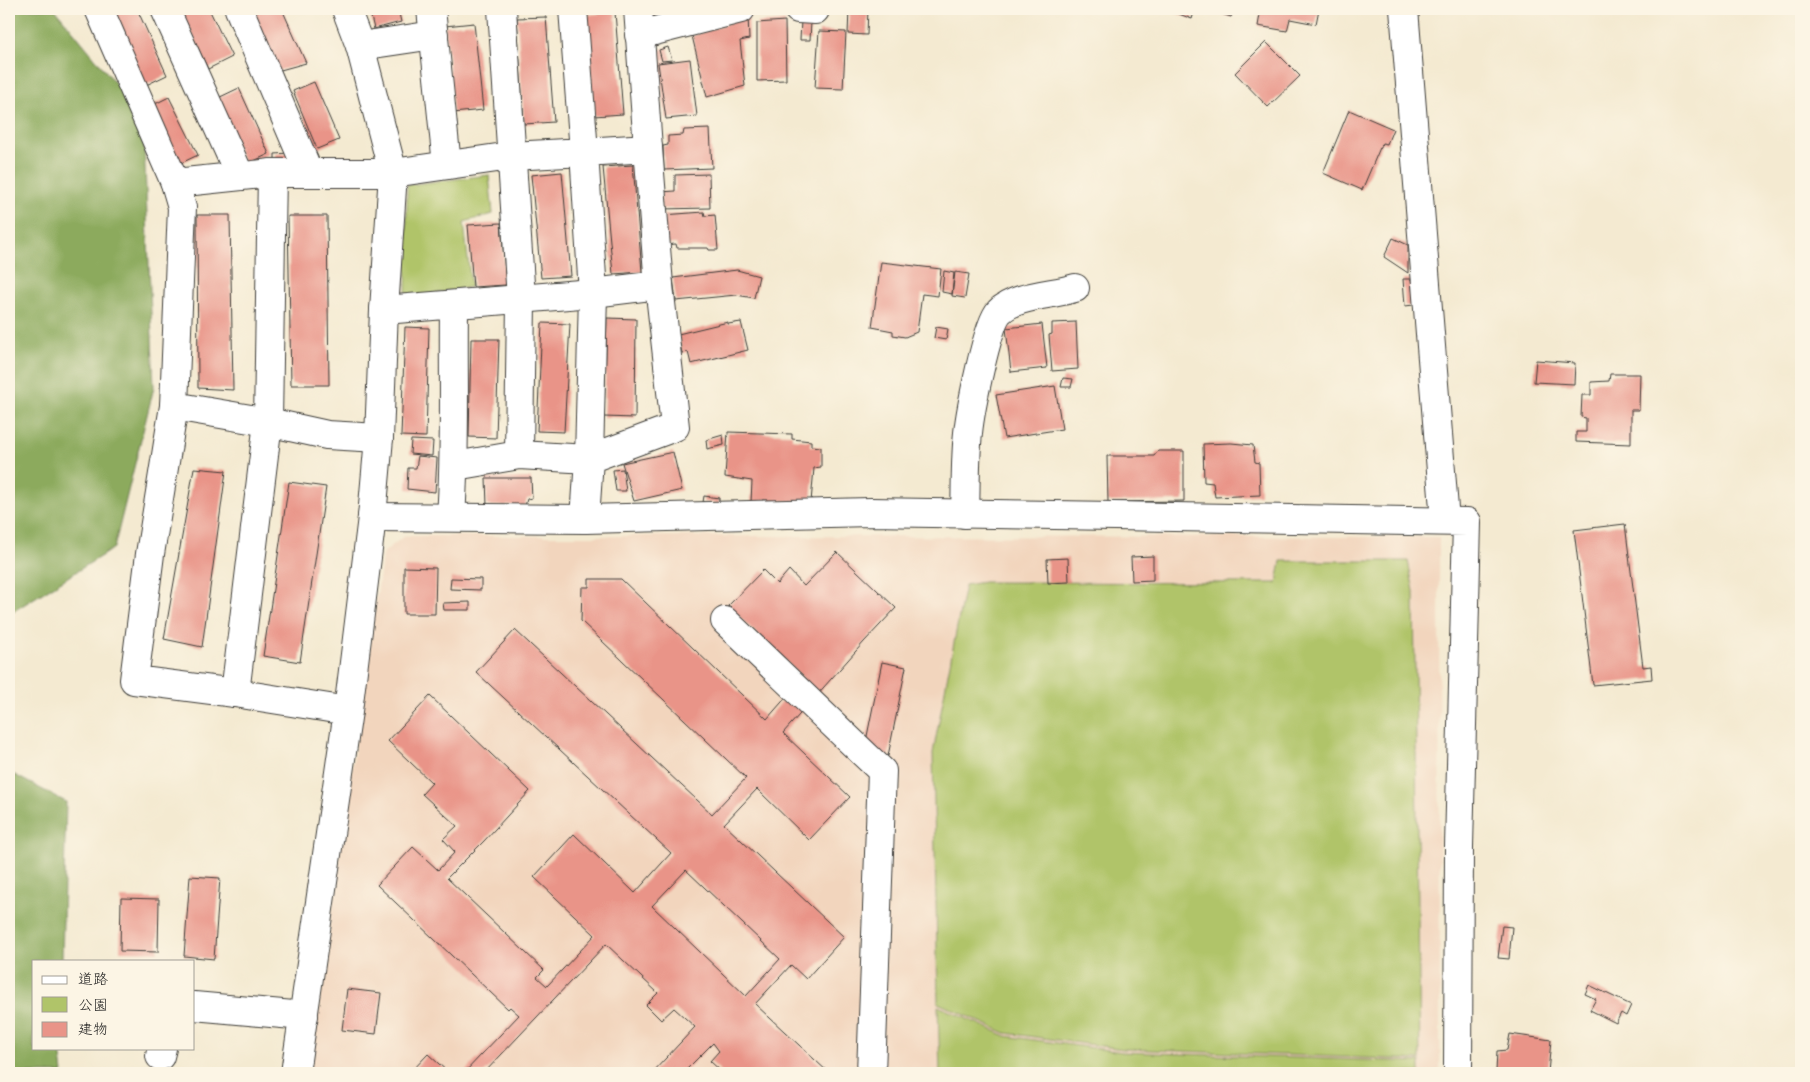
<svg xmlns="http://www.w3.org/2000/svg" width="1810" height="1082" viewBox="0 0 1810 1082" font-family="'Playpen Sans','Klee One',sans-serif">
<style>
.built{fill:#f2d5bd}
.green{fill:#b0c469;stroke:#667042}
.forest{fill:#8caa5d;stroke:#54633c}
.building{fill:#e99488;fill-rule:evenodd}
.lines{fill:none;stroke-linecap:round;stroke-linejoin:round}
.minor-casing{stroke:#3c3b37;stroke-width:30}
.minor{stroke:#fff;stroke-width:28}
</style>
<rect width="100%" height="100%" fill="#fcf5e5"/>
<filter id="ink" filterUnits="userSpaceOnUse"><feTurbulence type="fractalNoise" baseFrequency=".02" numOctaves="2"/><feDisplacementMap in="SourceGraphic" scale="10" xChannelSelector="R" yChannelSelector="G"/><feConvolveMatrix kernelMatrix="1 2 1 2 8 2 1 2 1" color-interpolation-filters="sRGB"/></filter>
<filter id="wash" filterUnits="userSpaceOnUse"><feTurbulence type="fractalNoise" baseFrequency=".0096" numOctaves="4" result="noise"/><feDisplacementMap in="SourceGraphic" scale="20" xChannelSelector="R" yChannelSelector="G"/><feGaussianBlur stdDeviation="1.12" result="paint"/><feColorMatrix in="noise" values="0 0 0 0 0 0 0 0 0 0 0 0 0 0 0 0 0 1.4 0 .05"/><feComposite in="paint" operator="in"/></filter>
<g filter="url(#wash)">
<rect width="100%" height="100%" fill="#f4ead1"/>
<path class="built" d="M404 536 1439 537 1440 1073H308L383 553Z"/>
<g class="green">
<path d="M489 175 493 214 464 222 471 287 406 299 407 185Z"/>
<path d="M1281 561H1408L1414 591 1420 1060 1123 1049 1005 1033 938 1003 933 753 965 585 984 582 1277 583Z"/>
<path d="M938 1006 1006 1036 1123 1052 1420 1062V1073H940Z"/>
</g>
<g class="forest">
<path d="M9 9H55L143 117 154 387 114 548 9 614Z"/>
<path d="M9 772 66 802 62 961H34V1048H60L63 1073H9Z"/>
</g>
<g id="blocks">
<g class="building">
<path d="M106 9H137L167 75 142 87Z"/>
<path d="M180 9H209L232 57 208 69Z"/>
<path d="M250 9H282L306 63 277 71Z"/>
<path d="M369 9H398L401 22 374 29Z"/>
<path d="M650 9H684L685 12 651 17Z"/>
<path d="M849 9H868L867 35 848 34Z"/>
<path d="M1166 9H1195L1192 19Z"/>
<path d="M1205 9H1235L1231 17Z"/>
<path d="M1261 9H1319L1316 24 1290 19 1287 31 1258 26Z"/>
<path d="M615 12 623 114 594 116 585 15Z"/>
<path d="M748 16 749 39 740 41 745 86 707 97 692 36Z"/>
<path d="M546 17 554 122 524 124 517 18Z"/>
<path d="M785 21 786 80 757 81V23Z"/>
<path d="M801 21 811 22 810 40H800Z"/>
<path d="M474 23 483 110 453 113 445 26Z"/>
<path d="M819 31 846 32 843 89 815 88Z"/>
<path d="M1266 42 1300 76 1268 107 1235 73Z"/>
<path d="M668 47 672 60 662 61 659 50Z"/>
<path d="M690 59 697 116 666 119 658 63Z"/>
<path d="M314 82 339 140 317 149 293 91Z"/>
<path d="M239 88 269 154 245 165 216 99Z"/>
<path d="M169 97 198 155 177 165 149 107Z"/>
<path d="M1349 110 1393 129 1387 144 1382 143 1362 190 1323 173Z"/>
<path d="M710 129 712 168 664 170 663 146 668 145V136L683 135 684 130Z"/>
<path d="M288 153 289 164 275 165V154Z"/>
<path d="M633 165 642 272 613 274 603 167Z"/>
<path d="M562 172 571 276 541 278 531 175Z"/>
<path d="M709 174 710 208 661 209V192L675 191V175Z"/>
<path d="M704 212 705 216 715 215 718 250H709L708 248H677L676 244 663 245V215Z"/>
<path d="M197 215H230L233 390 198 388Z"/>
<path d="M288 216H327L329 385H291Z"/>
<path d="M501 223 506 285 473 287 468 225Z"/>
<path d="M1393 238 1408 245V273L1384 257Z"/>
<path d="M881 262 941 269 938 296 922 294 917 332 905 337 893 335V331L872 327Z"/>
<path d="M737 270 759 276 754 298 736 295 676 301 673 278Z"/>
<path d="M944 271 954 273 952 294 942 292Z"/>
<path d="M955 272 969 274 965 298 952 296Z"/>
<path d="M1403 279H1411L1414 305 1405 306Z"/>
<path d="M607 318 636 319 635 418 604 417Z"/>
<path d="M728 322V324L741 322 748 350 691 364 688 352 682 353 678 334Z"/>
<path d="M1076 322 1078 369 1052 371 1049 335 1052 334V323Z"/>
<path d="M542 323 570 324 564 432 537 431Z"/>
<path d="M1042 324 1047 368 1011 372 1006 328Z"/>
<path d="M405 327 429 328 426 437 401 436Z"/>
<path d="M936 327 948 329 946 340 934 338Z"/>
<path d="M471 339H499L496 438 469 437Z"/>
<path d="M1536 360 1575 363 1574 384 1534 382Z"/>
<path d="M1610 374H1640L1639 410H1631V444L1576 442V432H1586V418L1581 417 1582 395H1591V382L1609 381Z"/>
<path d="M1063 378 1073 379 1071 387H1061Z"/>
<path d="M1055 386 1062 429 1004 438 996 395Z"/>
<path d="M728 432 792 434V439L811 441V446L821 447V467L814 468 811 502 762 500 760 503 751 502 752 481 725 477Z"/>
<path d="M723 435 724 445 707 449 706 440Z"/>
<path d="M411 440 433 441 432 456 410 454Z"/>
<path d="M1231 443 1253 445 1255 462 1259 463 1260 495 1215 497 1213 483 1204 482 1203 444Z"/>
<path d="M1158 451H1184V501L1108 502 1107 456H1154Z"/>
<path d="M673 452 682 490 634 501 622 463Z"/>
<path d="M418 456 437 458 435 492 407 489 408 468H416Z"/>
<path d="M194 468 226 471 202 647 164 639Z"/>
<path d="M623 469 626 491H616L613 470Z"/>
<path d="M486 478H531L532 498 527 499 525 506H487Z"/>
<path d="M289 482 326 487 300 662 263 656Z"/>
<path d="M704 496 719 498V504L703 502Z"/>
<path d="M1625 524 1643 667 1651 666 1652 679 1593 685 1574 530Z"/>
<path d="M837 552 896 608 864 642 783 733 850 797 809 840 757 789 724 824 844 937 806 979 791 965 755 1004 829 1073H723L710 1061 719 1051 713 1043 683 1073H652L695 1027 674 1008 661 1020 646 1005 658 993 606 944 484 1073H464L519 1015 510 1007 508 1009 377 885 413 847 438 870 455 852 443 839 457 826 422 794 432 783 388 741 430 696 530 791 484 841 447 878 544 970 537 977 547 986 595 935 534 877 574 834 635 893 671 853 476 672 515 630 712 814 746 778 581 621 582 587H589V579H621L767 719 803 678 728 606 763 570 777 584 789 570 804 586ZM686 870 780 959 746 996 652 906Z"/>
<path d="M1153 556V580L1132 581 1131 557Z"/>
<path d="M1068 558 1069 582 1048 583 1047 559Z"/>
<path d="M404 567 436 568 435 614H404Z"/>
<path d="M451 578 481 579V590L450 589Z"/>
<path d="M470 602V610H444L443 603Z"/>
<path d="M882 662 906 667 888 756 864 751Z"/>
<path d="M190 876 220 878 214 959 184 956Z"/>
<path d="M121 898 159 899 158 952 120 951Z"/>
<path d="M1502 926 1512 927 1509 959 1498 958Z"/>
<path d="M1589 985 1631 1005 1626 1016 1621 1013 1616 1023 1590 1010 1596 999 1585 994Z"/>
<path d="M347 989 381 993 376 1034 342 1030Z"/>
<path d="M1510 1034 1551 1040 1548 1073 1496 1072 1497 1051 1507 1050Z"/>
<path d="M428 1054 449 1073H410Z"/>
</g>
</g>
</g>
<g filter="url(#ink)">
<use href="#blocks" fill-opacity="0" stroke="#3c3b37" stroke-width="1"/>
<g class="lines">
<g class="minor-casing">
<g id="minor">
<path d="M99 9 175 183 182 207 174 406 150 554 134 680 235 693 348 711"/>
<path d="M165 9 240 176"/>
<path d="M239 9 309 173"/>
<path d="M431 9 447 165"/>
<path d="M502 9 521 299 519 455"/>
<path d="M638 9 648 148"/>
<path d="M798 9 815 10"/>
<path d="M1404 9 1445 521"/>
<path d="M639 35 741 9"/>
<path d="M360 46 434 35"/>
<path d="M175 183 272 173H393L511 156 584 152 573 9"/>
<path d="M384 310 593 293 659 285"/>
<path d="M174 406 268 422 327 435 379 438"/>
<path d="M455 466 519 455 589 459 675 427 659 285 648 148 584 152 593 293 589 459 585 519"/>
<path d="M965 514C966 487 965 460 968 433 970 413 987 324 999 312 1015 295 1053 295 1075 288"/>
<path d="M372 517 585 519 871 512 1467 522 1459 847 1458 1073"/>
<path d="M451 517C456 447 453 376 454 305"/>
<path d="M725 621 882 771 871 1073"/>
<path d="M235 693 268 422 272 173"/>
<path d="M194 1006 304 1016"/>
<path d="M160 1056 162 1048"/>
<path d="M295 1073 348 711 372 517 379 438 384 310 393 173 360 46 346 9"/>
</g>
</g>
<use href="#minor" class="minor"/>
</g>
</g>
<rect width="1810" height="1082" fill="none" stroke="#fcf5e5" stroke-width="30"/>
<rect x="32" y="960" width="162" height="90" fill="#fcf5e5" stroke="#a29e95"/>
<rect x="42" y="976" width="25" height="8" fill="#ffffff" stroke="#a29e95"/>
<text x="78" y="984" font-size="15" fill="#1c1c1c">道路</text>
<rect x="42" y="997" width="25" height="15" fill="#b0c469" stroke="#a29e95"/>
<text x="78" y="1010" font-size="15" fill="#1c1c1c">公園</text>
<rect x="42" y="1022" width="25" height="15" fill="#e99488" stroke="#a29e95"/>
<text x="78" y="1034" font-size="15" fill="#1c1c1c">建物</text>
</svg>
